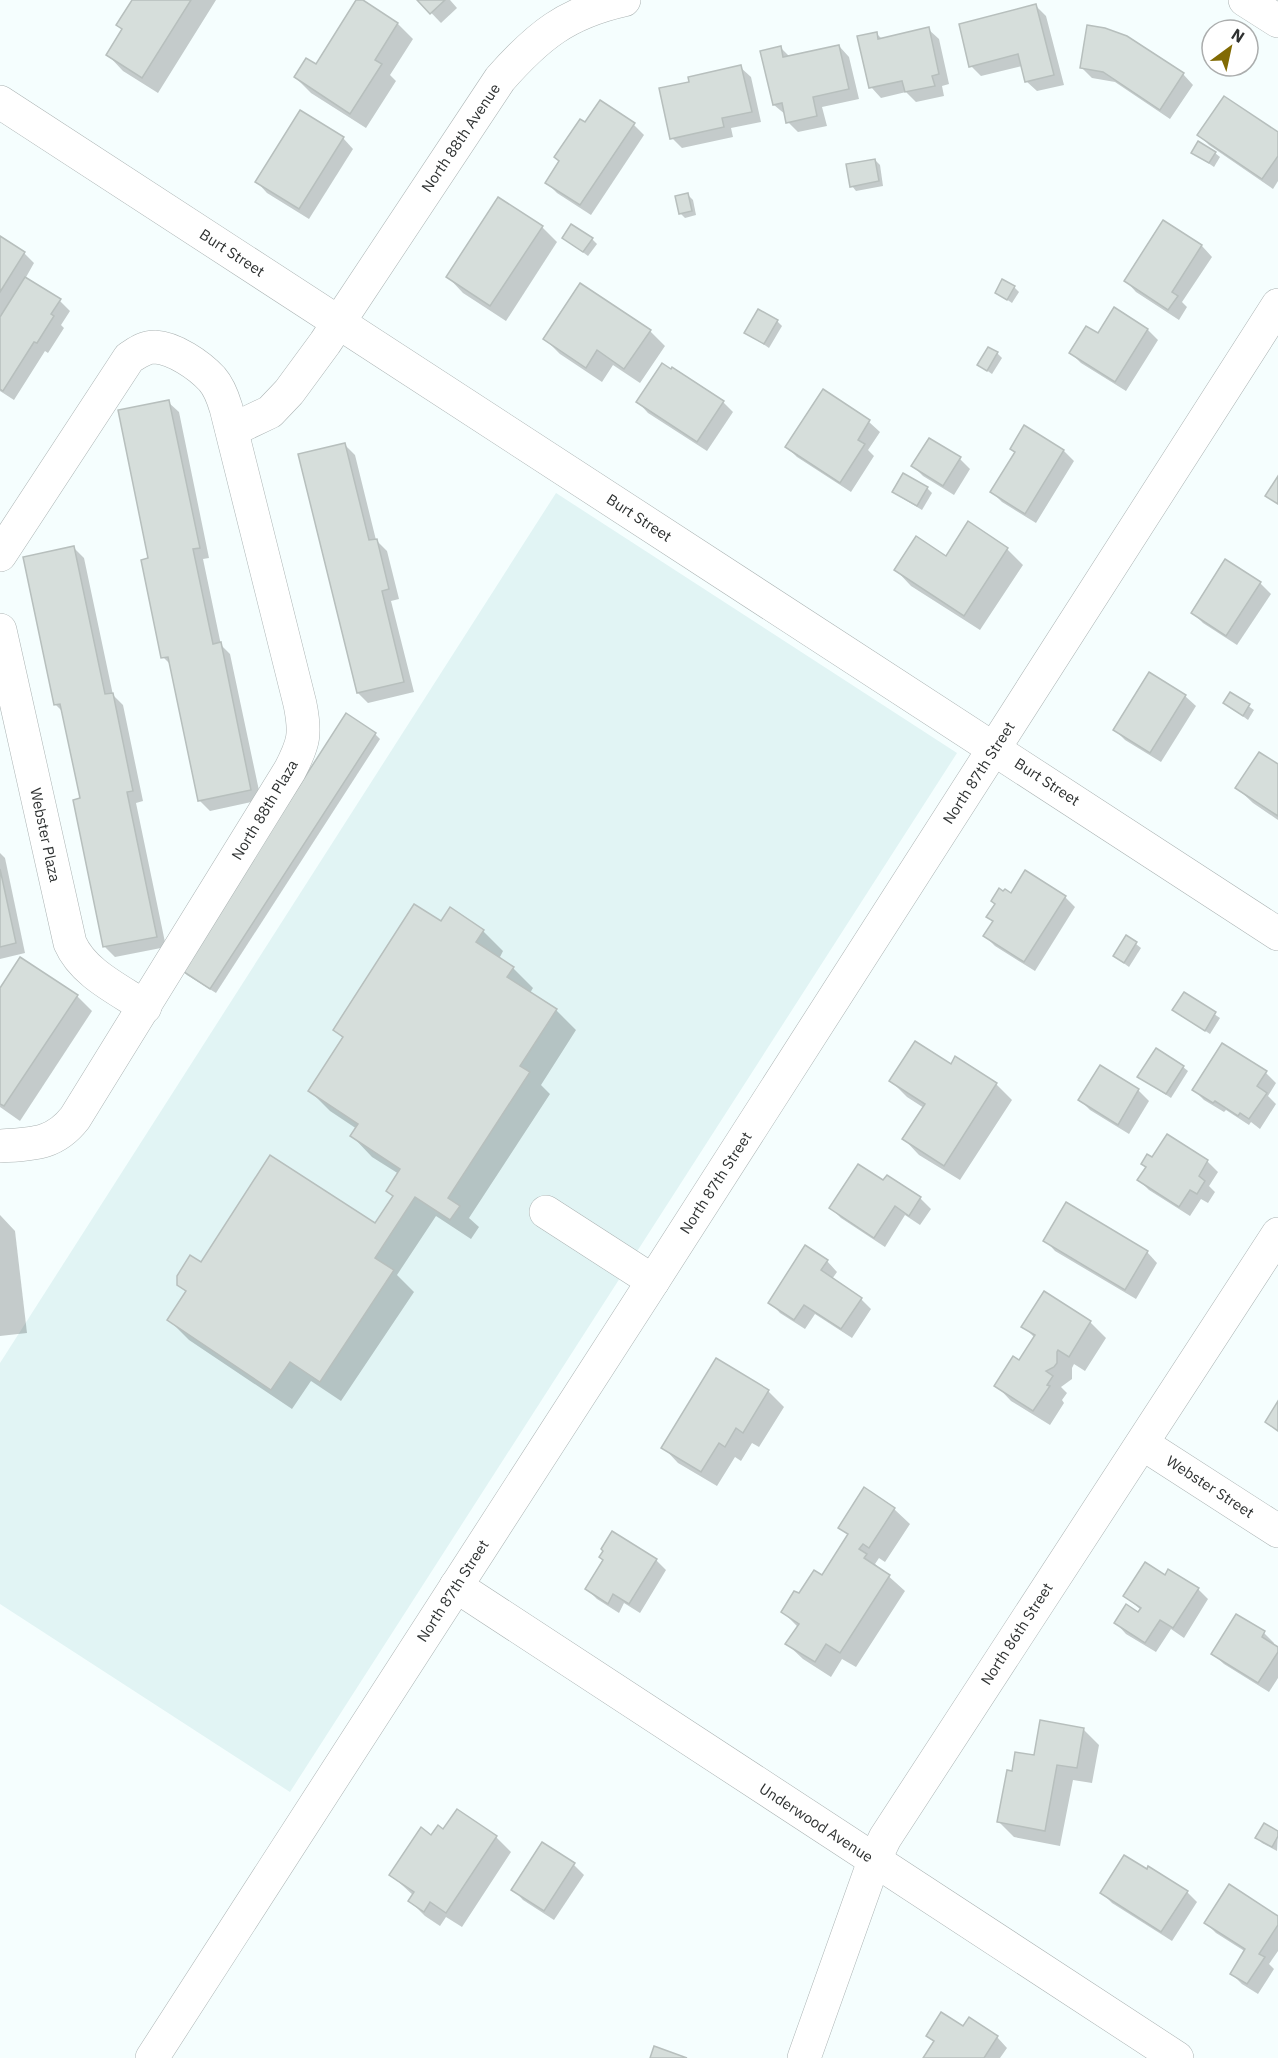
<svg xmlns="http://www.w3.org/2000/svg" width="1278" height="2058" viewBox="0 0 1278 2058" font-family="'IBM Plex Sans',sans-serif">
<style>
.built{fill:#e1f4f4}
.shadow{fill:#0003}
.building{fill:#d6dedb;stroke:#b7bfbd;stroke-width:1.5}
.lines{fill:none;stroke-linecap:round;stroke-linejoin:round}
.minor-casing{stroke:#acb4b4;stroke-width:34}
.minor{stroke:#fff;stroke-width:33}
.labels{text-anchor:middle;stroke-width:6;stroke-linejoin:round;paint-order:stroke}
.street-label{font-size:15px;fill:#2e3131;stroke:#fff}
</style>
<rect width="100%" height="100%" fill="#f5fefe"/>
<path class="built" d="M556 493 957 753 290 1792 0 1604V1363Z"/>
<g class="shadow">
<path d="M133 0H216L158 93 123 71 108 55 123 30Z"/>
<path d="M358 0 398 24 413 39 390 75 396 81 366 128 311 93 295 77 316 66Z"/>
<path d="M419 0H450L457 8 441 23Z"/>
<path d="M1036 6 1046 16 1064 85 1037 91 1026 81 1022 66 981 76 971 66Z"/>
<path d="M928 29 939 39 949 84 942 86 944 96 916 102 906 92 881 98 871 87 876 33 882 39Z"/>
<path d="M839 46 849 57 859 99 822 107 827 126 798 132 788 122 786 115 774 105 781 48 790 57Z"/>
<path d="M740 67 751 77 761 122 731 128 733 137 682 148 672 138 691 83Z"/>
<path d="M1082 68 1183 74 1193 85 1170 119 1115 82 1092 78Z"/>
<path d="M585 124 634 125 644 135 591 215 557 193 547 183Z"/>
<path d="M1278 134V181L1273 189 1209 145 1199 135Z"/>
<path d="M343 138 353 149 309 219 267 193 257 182Z"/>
<path d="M1192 152 1215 153 1220 157 1214 167Z"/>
<path d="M875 160 880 165 883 186 856 191 852 186Z"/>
<path d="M688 195 693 200 696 215 685 218 680 213Z"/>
<path d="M1164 222 1202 246 1212 257 1182 302 1187 307 1179 320 1136 292 1126 281Z"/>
<path d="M542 227 557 242 506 321 463 293 448 277Z"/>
<path d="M0 237 24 253 34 263 25 279 60 301 70 311 61 325 64 328 48 353 45 351 14 400 0 391V320L2 318 0 317Z"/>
<path d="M564 238 592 239 597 244 588 256Z"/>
<path d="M1014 287 1019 292 1012 303 996 292Z"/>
<path d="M1115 309 1148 330 1158 340 1126 391 1081 363 1071 353 1098 335Z"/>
<path d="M777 321 782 326 769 348 746 332Z"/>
<path d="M650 331 665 346 640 383 613 365 602 382 560 354 545 339Z"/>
<path d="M997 353 1002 358 992 374 979 365Z"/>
<path d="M823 392 869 422 880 432 868 450 874 456 851 492 797 457 787 447Z"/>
<path d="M168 402 179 412 209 558 203 559 221 645 230 654 261 800 210 811 199 800 171 665 163 657 150 559Z"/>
<path d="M638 402H723L733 412 707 451 648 413Z"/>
<path d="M1025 427 1064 451 1074 461 1036 523 1002 502 992 492 1016 453 1012 449Z"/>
<path d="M344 444 355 455 376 540 387 551 399 599 391 601 414 692 368 703 358 693Z"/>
<path d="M960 459 970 469 954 495 923 476 913 466Z"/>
<path d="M927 488 932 493 922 510 899 496 894 492Z"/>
<path d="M968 523 1007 549 1023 565 980 630 911 586 896 570 946 558Z"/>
<path d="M74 548 84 558 113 695 123 705 143 801 136 803 166 947 115 957 105 947 82 799 64 713 55 704Z"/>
<path d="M1226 561 1260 583 1271 594 1237 645 1203 623 1193 613Z"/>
<path d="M1231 694 1254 710 1248 720 1225 703Z"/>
<path d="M1185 696 1196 706 1161 762 1125 740 1115 730Z"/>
<path d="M375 734 380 739 216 993 187 975 183 970Z"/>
<path d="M1278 766V820L1253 803 1237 788Z"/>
<path d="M0 853 5 858 25 953 0 959Z"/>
<path d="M1011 895 1065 897 1075 907 1035 971 995 946 985 936 994 922 988 917Z"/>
<path d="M441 923 483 931 503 951 499 959 513 968 533 988 530 993 556 1010 576 1030 541 1085 550 1094 469 1218 479 1227 471 1239 436 1216 397 1275 414 1292 341 1401 311 1381 292 1409 189 1340 169 1320 187 1293 179 1284 201 1264 376 1225 394 1197 388 1191 399 1174 372 1157 352 1136 357 1129 330 1111 310 1091 344 1039 335 1030Z"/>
<path d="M1136 944 1141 948 1129 967 1114 956Z"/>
<path d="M0 990 77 996 92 1011 20 1121 0 1107Z"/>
<path d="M1184 994 1220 1018 1210 1034 1174 1010Z"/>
<path d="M951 1066 996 1084 1012 1100 960 1180 919 1155 904 1139 924 1108 907 1097 891 1081Z"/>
<path d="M1100 1067 1138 1090 1149 1101 1129 1134 1090 1110 1080 1100Z"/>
<path d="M1183 1067 1188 1071 1171 1098 1139 1077Z"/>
<path d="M1266 1073 1276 1083 1268 1096 1276 1104 1260 1129 1251 1122 1249 1125 1226 1110 1224 1112 1204 1100 1194 1090Z"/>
<path d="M1167 1136 1208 1162 1218 1172 1209 1186 1215 1192 1208 1203 1201 1199 1190 1216 1149 1190 1139 1180Z"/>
<path d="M887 1177 920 1198 931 1209 920 1225 905 1215 885 1247 841 1218 831 1208 884 1182Z"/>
<path d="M0 1215 15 1231 27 1333 0 1336Z"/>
<path d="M1045 1240 1147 1252 1157 1263 1136 1299 1055 1251Z"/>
<path d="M827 1261 837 1272 832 1279 861 1299 871 1309 852 1338 815 1314 805 1329 780 1313 770 1302Z"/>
<path d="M1044 1293 1090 1322 1106 1338 1085 1371 1074 1364 1072 1368V1379L1061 1387 1067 1393 1062 1400 1064 1403 1050 1425 1011 1401 996 1385 1019 1362 1035 1338 1023 1326Z"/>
<path d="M717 1360 768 1391 784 1407 759 1447 752 1443 741 1461 735 1457 717 1486 678 1463 663 1447Z"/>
<path d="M894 1509 910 1524 885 1562 879 1558 875 1564 905 1591 856 1667 842 1659 831 1677 803 1659 787 1644 798 1627 783 1612 800 1595 822 1577 849 1536 840 1528Z"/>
<path d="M656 1560 666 1570 640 1613 624 1603 619 1613 597 1599 587 1589Z"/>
<path d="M1166 1577 1198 1589 1208 1599 1184 1638 1171 1629 1156 1652 1126 1634 1116 1623 1138 1614 1141 1610 1125 1596Z"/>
<path d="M1264 1633 1274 1643 1273 1645 1278 1648V1678L1269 1692 1224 1664 1213 1654Z"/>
<path d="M1041 1722 1084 1730 1099 1745 1092 1783 1073 1780 1060 1846 1014 1837 999 1822 1013 1773 1035 1757Z"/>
<path d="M444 1831 496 1837 511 1852 462 1927 446 1917 440 1926 425 1916 410 1901 413 1895 391 1875 432 1837Z"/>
<path d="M1278 1833 1277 1851 1262 1843 1257 1838Z"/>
<path d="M574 1865 584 1875 554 1920 523 1900 513 1889Z"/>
<path d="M1187 1892 1197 1902 1172 1941 1112 1903 1102 1893Z"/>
<path d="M1278 1918V1951L1269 1964 1274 1969 1258 1994 1242 1984 1232 1974 1246 1952 1216 1933 1206 1923Z"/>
<path d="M963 2028 997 2037 1007 2048 1000 2058H924L935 2042 928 2035Z"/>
</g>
<g class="building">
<path d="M132 0H191L142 78 106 55 122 29 116 25Z"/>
<path d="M356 0H363L398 23 375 60 382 64 350 114 294 77 306 58 316 64Z"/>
<path d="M417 0H445L430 14Z"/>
<path d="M1036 4 1054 75 1025 82 1018 54 969 67 959 24Z"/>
<path d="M1087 25 1105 28 1127 36 1184 73 1160 110 1103 72 1080 68Z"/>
<path d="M929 27 939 74 932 76 935 86 905 92 902 81 869 88 857 36 877 32 878 39Z"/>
<path d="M839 45 849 89 813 97 817 116 786 123 782 103 773 105 760 51 781 46 783 57Z"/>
<path d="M741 65 752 112 722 118 724 127 670 139 659 88 689 82 688 77Z"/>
<path d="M1224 96 1278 132V156L1262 179 1197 135Z"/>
<path d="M600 100 635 123 580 205 545 183 559 161 554 157 580 119 585 122Z"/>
<path d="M300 110 344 137 299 209 255 182Z"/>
<path d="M1198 141 1216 152 1209 163 1191 153Z"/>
<path d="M875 159 879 181 850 187 846 164Z"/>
<path d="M688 193 692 211 679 214 675 196Z"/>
<path d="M498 197 543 226 490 306 446 277Z"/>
<path d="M1163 220 1202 245 1172 292 1178 296 1168 310 1124 281Z"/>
<path d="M571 224 593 238 583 252 562 238Z"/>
<path d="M0 236 25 252 0 292Z"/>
<path d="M25 277 61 299 51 314 54 316 37 343 34 342 3 391 0 389V317Z"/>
<path d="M1002 279 1015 286 1007 300 995 293Z"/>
<path d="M580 283 651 330 624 369 597 350 586 368 543 339Z"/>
<path d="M1114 307 1148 329 1115 382 1069 353 1086 326 1098 333Z"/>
<path d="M758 309 778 320 764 344 744 333Z"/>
<path d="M988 347 998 352 987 371 977 365Z"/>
<path d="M662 363 671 369 672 367 724 401 697 442 636 402Z"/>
<path d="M823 389 870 420 858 440 865 444 840 483 785 447Z"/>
<path d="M169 400 200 548 193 549 213 644 221 642 251 790 198 801 168 657 161 658 141 560 148 558 118 410Z"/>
<path d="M1024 425 1064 450 1025 514 990 492 1015 452 1010 449Z"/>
<path d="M929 438 961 457 943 486 911 466Z"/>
<path d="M345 443 369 540 377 539 389 589 382 591 404 682 357 693 298 454Z"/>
<path d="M903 473 928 487 917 506 892 492Z"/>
<path d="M1278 476V504L1265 496Z"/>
<path d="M968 521 1008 548 964 616 894 570 916 536 946 556Z"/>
<path d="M74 546 105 694 113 693 133 791 127 792 157 937 103 947 73 800 80 798 60 704 54 705 23 557Z"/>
<path d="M1225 559 1261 582 1226 636 1191 613Z"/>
<path d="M1149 672 1186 695 1150 753 1113 730Z"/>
<path d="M1230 692 1250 704 1243 716 1223 703Z"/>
<path d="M346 713 376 733 210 989 181 970Z"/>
<path d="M1259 752 1278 764V816L1235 788Z"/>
<path d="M0 869 16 943 0 947Z"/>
<path d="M1025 870 1066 896 1024 962 983 936 993 921 986 917 995 904 991 901 999 888 1003 891 1005 889 1011 893Z"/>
<path d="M414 904 441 921 450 907 484 930 476 942 514 967 507 977 557 1009 520 1066 530 1072 448 1198 460 1206 450 1220 415 1197 375 1258 394 1270 320 1382 290 1362 271 1390 167 1320 186 1291 177 1285V1276L190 1255 201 1262 270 1155 375 1223 393 1196 386 1191 400 1169 350 1136 358 1124 308 1091 343 1037 333 1030Z"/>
<path d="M1126 935 1137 942 1124 963 1113 956Z"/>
<path d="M20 957 78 995 4 1106 0 1104V988Z"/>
<path d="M1184 992 1216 1012 1205 1031 1172 1010Z"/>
<path d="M915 1041 951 1064 955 1056 997 1083 944 1166 902 1139 925 1104 889 1081Z"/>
<path d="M1222 1043 1267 1071 1257 1086 1267 1093 1249 1119 1240 1113 1238 1116 1215 1101 1213 1103 1192 1090Z"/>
<path d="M1156 1048 1184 1066 1166 1094 1137 1077Z"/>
<path d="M1100 1065 1139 1089 1118 1125 1078 1100Z"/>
<path d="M1167 1134 1208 1160 1199 1176 1205 1181 1197 1194 1190 1190 1179 1207 1137 1180 1146 1167 1141 1164 1147 1154 1152 1157Z"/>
<path d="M858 1164 883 1180 887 1175 921 1197 909 1216 895 1206 874 1238 829 1208Z"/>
<path d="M1066 1202 1148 1251 1125 1290 1043 1241Z"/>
<path d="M805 1245 828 1260 821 1270 862 1298 841 1329 804 1305 794 1320 768 1303Z"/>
<path d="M1044 1291 1091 1321 1069 1357 1058 1350 1057 1352V1363L1054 1367 1046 1371 1053 1376 1047 1385 1050 1386 1033 1411 994 1386 1013 1356 1019 1360 1035 1335 1021 1327Z"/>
<path d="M716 1358 769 1390 743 1433 736 1428 725 1447 719 1443 701 1472 661 1448Z"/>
<path d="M1278 1401V1431L1265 1422Z"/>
<path d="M864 1487 895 1508 869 1548 863 1544 859 1549 867 1554 864 1558 890 1575 840 1653 826 1644 815 1662 785 1644 799 1624 781 1612 794 1591 799 1593 814 1570 822 1575 848 1534 838 1528Z"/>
<path d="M612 1531 657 1559 629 1604 613 1594 608 1604 585 1589 603 1560 599 1557 603 1551 601 1549Z"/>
<path d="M1145 1562 1165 1575 1168 1569 1199 1588 1173 1628 1160 1620 1145 1643 1114 1623 1126 1604 1138 1612 1141 1608 1123 1596Z"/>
<path d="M1236 1614 1265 1631 1262 1637 1278 1647V1652L1258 1683 1211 1654Z"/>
<path d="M1040 1720 1084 1728 1077 1768 1057 1765 1045 1831 997 1822 1007 1770 1012 1771 1015 1752 1034 1755Z"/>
<path d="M457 1809 497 1836 446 1913 430 1902 424 1912 408 1901 414 1892 389 1875 421 1827 431 1835 438 1825 443 1829Z"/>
<path d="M1264 1823 1278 1831V1836L1272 1847 1255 1838Z"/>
<path d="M542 1842 575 1863 544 1911 511 1890Z"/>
<path d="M1124 1855 1147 1869 1148 1866 1188 1891 1161 1932 1100 1893Z"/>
<path d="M1229 1884 1278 1916V1925L1259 1954 1265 1957 1247 1984 1230 1974 1245 1949 1204 1923Z"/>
<path d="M941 2012 963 2026 969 2017 998 2036 984 2058H923L934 2041 926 2036Z"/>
<path d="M654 2046 687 2058H650Z"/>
</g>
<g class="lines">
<g class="minor-casing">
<g id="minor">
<path d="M1245 0 1278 21"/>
<path d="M0 102 1278 934"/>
<path d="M232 430 270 412 289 392 325 343 500 79C538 36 566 13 624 0"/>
<path d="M0 555 129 358C137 353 144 347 155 347 174 348 199 365 212 379 219 387 223 398 226 408L300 704C306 734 304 743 290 770L75 1118C54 1145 32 1144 0 1146"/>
<path d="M0 630 70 943C83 973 118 989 145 1007"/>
<path d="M546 1212 653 1281"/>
<path d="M1143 1444 1278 1531"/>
<path d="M456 1586 1177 2058"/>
<path d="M152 2058 653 1281 1278 305"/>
<path d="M804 2058 874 1861 885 1838 1278 1234"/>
</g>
</g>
<use href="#minor" class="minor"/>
</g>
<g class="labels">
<g class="street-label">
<text transform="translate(461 138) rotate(-56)" y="5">North 88th Avenue</text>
<text transform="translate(232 253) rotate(33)" y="5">Burt Street</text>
<text transform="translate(639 518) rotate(33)" y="5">Burt Street</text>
<text transform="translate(979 773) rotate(-57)" y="5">North 87th Street</text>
<text transform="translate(1047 782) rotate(33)" y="5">Burt Street</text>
<text transform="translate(265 810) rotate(-59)" y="5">North 88th Plaza</text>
<text transform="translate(45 835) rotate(78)" y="5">Webster Plaza</text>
<text transform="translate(716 1183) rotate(-57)" y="5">North 87th Street</text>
<text transform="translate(1210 1487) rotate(33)" y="5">Webster Street</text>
<text transform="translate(453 1591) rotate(-57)" y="5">North 87th Street</text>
<text transform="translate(1017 1634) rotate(-57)" y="5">North 86th Street</text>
<text transform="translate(816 1823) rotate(33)" y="5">Underwood Avenue</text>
</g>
</g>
<g transform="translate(1230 48) rotate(33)"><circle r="28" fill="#ffffff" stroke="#abadad" stroke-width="1.5"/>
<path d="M0-4.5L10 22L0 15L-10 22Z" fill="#816a03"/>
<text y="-9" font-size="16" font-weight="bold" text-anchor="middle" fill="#2e3131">N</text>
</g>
</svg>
